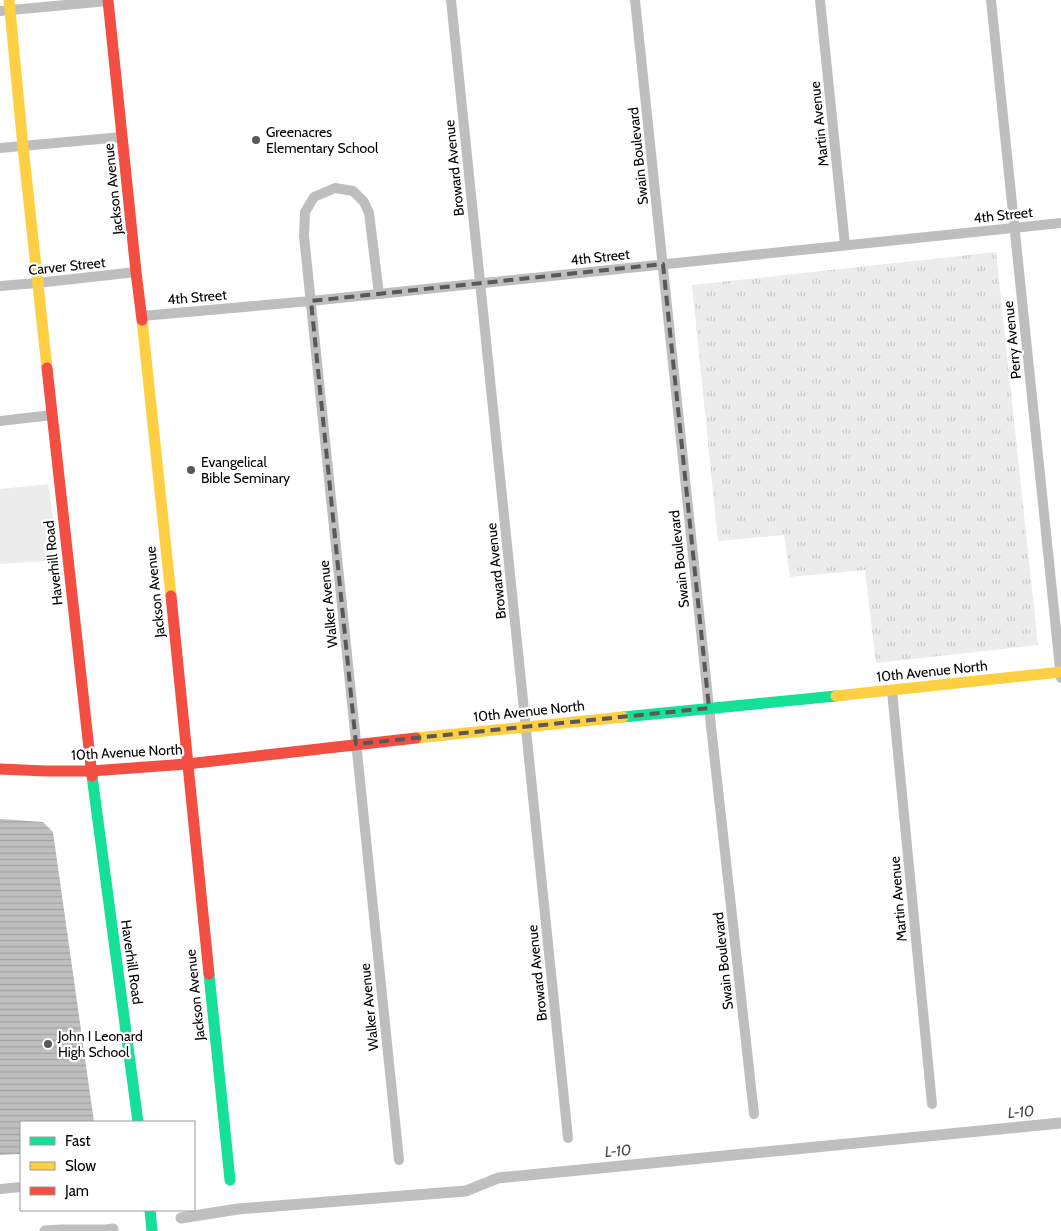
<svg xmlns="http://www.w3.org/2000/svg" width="1061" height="1231" viewBox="0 0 1061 1231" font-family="Cabin,sans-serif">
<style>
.grass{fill:#ececec}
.park{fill:url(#park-tufts)}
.water{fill:url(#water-rules)}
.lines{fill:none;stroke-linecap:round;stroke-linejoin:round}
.canal{stroke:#bfbfbf;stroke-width:11}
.street{stroke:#bebebe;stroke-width:10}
.fast{stroke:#16e098;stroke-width:11}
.slow{stroke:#ffcf43;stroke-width:11}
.jam{stroke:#f24e42;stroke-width:11}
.marked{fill:none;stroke:#595959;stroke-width:4;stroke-dasharray:10 6;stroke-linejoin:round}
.poi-dot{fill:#595959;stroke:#fff;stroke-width:2}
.labels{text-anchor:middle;stroke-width:4.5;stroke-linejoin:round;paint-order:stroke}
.street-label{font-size:14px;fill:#000;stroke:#fff}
.poi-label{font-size:14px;fill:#000;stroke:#fff;text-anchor:start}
.water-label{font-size:15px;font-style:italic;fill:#444;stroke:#fff}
</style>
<defs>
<pattern id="park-tufts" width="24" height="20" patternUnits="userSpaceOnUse" patternTransform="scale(1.25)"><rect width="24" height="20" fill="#ececec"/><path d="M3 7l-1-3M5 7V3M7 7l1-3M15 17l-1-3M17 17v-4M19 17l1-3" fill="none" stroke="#c9c9c9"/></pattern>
<pattern id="water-rules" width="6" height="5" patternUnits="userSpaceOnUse" patternTransform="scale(1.25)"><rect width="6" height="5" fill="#bfbfbf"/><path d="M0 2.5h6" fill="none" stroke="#a2a2a2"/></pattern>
</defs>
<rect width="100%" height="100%" fill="#fff"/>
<path class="grass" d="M48 484 57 545 46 561 0 564V489Z"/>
<path class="park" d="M996 252 1038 645 876 663 865 570 790 577 784 535 718 541 692 285Z"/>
<path class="water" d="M0 819 43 822 53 832 94 1122H21V1154L0 1155Z"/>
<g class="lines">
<g class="canal">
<path d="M181 1218 238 1209 466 1191 498 1178 1061 1123"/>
<path d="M45 1231 61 1230H106L113 1229"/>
</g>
<g class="street">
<path d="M451 0 568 1138"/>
<path d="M635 0 709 708 754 1114"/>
<path d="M820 0 845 245"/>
<path d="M991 0 1061 678"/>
<path d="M0 11 108 1"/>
<path d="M0 148 122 137"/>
<path d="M0 286 37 283 136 272"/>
<path d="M379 294 369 213 364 202 353 191 335 188 314 197 305 212 304 236 399 1160"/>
<path d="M142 316 311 301 1061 223"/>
<path d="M0 421 52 415"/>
<path d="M892 691 932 1104"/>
<path d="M0 1189 21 1187"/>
</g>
<g class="fast">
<path d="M623 717 836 696"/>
<path d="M92 776 138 1122"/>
<path d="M209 974 230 1180"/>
<path d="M150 1210 152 1231"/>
</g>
<g class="slow">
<path d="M9 0 23 147 47 368"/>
<path d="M142 320 171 596"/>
<path d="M836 696 1061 672"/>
<path d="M416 738 623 717"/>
</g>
<g class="jam">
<path d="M108 0 136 272 142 320"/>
<path d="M47 368 92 776"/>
<path d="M171 596 209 974"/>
<path d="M0 769 46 771H91L187 764 416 738"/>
</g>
</g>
<path class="marked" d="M663 264 709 708 356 744 311 301Z"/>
<g class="poi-dot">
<circle cx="256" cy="140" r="5"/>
<circle cx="191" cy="470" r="5"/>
<circle cx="48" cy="1044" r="5"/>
</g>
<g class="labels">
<g class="street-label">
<text transform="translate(819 124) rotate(-96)" y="5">Martin Avenue</text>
<text transform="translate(638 156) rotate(-96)" y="5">Swain Boulevard</text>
<text transform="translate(454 168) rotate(-96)" y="5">Broward Avenue</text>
<text transform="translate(113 189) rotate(-96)" y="5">Jackson Avenue</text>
<text transform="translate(1003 215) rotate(-6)" y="5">4th Street</text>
<text transform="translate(600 257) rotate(-6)" y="5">4th Street</text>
<text transform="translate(67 266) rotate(-6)" y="5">Carver Street</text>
<text transform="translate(197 297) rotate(-5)" y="5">4th Street</text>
<text transform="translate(1012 340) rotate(-96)" y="5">Perry Avenue</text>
<text transform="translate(679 559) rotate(-96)" y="5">Swain Boulevard</text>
<text transform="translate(53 563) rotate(-96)" y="5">Haverhill Road</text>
<text transform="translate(496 571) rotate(-96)" y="5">Broward Avenue</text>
<text transform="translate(155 592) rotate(-96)" y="5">Jackson Avenue</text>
<text transform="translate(328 604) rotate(-96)" y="5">Walker Avenue</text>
<text transform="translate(932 671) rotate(-6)" y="5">10th Avenue North</text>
<text transform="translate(529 711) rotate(-6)" y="5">10th Avenue North</text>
<text transform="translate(127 752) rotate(-3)" y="5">10th Avenue North</text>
<text transform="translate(898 899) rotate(-95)" y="5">Martin Avenue</text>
<text transform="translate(723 961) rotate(-96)" y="5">Swain Boulevard</text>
<text transform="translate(132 962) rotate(82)" y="5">Haverhill Road</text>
<text transform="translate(537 973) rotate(-96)" y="5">Broward Avenue</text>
<text transform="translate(195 995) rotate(-96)" y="5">Jackson Avenue</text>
<text transform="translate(369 1007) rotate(-96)" y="5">Walker Avenue</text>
</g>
<g class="poi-label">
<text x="266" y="137">Greenacres<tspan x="266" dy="16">Elementary School</tspan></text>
<text x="201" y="467">Evangelical<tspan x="201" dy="16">Bible Seminary</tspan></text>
<text x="58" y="1041">John I Leonard<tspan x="58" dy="16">High School</tspan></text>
</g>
<g class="water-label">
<text transform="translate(1021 1112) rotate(-6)" y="5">L-10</text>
<text transform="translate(618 1151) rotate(-6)" y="5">L-10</text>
</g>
</g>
<rect x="20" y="1121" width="175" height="90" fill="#ffffff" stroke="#999999"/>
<rect x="30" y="1137" width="25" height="8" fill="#16e098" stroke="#999999"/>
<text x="65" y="1146" font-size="15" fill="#000000">Fast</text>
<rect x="30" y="1162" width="25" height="8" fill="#ffcf43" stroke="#999999"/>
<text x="65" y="1171" font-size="15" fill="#000000">Slow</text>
<rect x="30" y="1187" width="25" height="8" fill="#f24e42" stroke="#999999"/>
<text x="65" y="1196" font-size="15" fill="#000000">Jam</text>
</svg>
